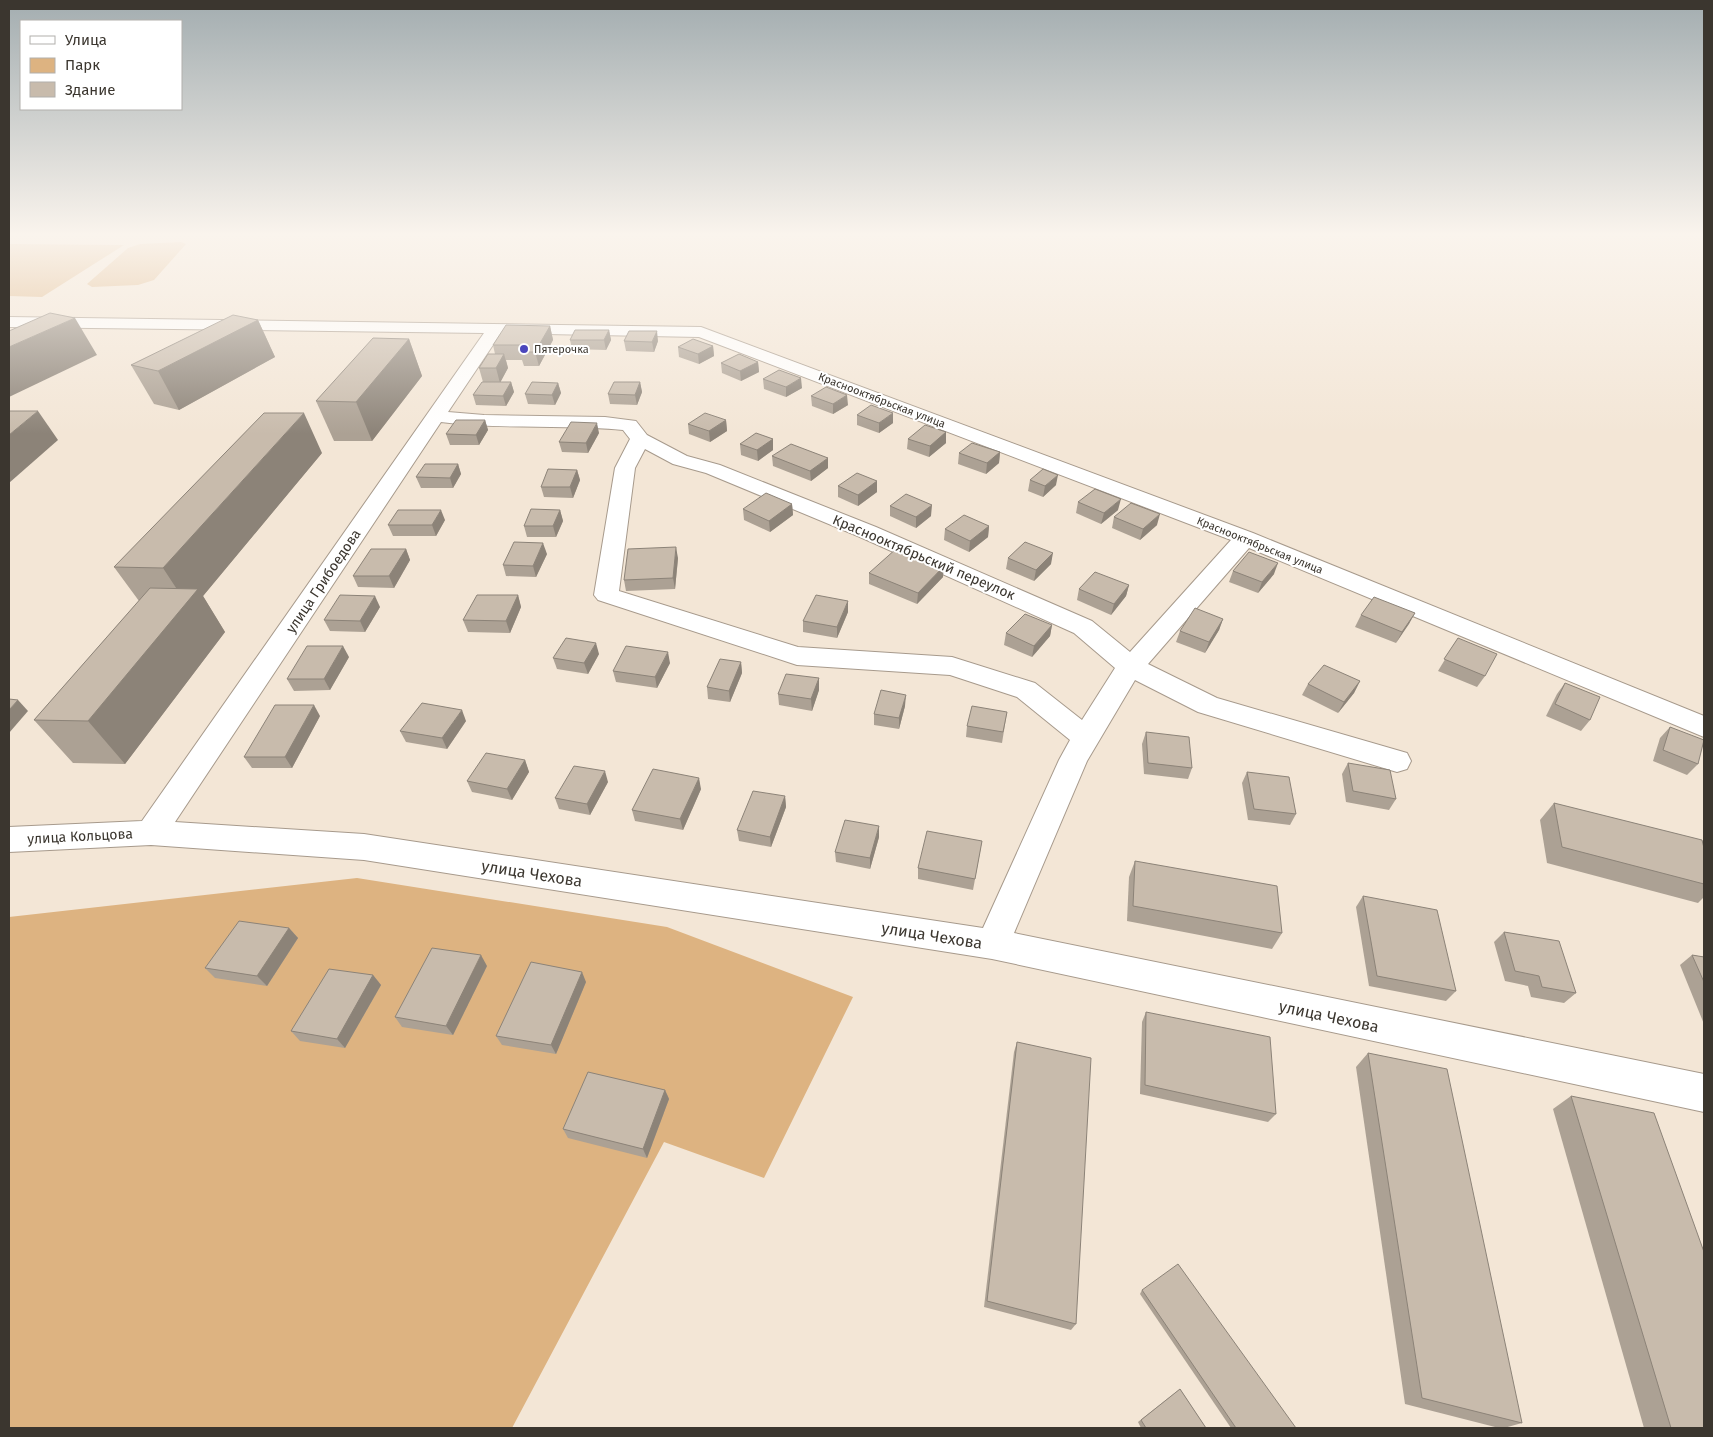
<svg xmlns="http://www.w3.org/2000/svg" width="1713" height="1437" viewBox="0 0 1713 1437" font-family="'Fira Sans',sans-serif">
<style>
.green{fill:#ddb381}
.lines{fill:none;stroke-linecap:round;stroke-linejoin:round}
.minor-casing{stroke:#a79a8c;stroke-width:2}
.minor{fill:#fff;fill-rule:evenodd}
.wall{fill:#aca194}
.shaded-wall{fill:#8c8378}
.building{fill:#c8bbac;stroke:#8c8378}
.poi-dot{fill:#4b46bc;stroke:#fff;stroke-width:2}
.labels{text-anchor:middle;stroke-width:4;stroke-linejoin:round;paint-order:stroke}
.far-poi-label{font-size:11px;fill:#3b362f;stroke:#fff;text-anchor:start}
.far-street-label{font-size:11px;fill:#3b362f;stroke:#fff}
.street-label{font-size:14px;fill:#3b362f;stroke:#fff}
.near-street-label{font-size:16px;fill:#3b362f;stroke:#fff}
</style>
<rect width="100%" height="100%" fill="#f3e6d6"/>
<g class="green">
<path d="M181 242 186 244 154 280 138 285 92 287 87 284 128 248 140 244Z"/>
<path d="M9 244 124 245 42 297 9 296Z"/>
<path d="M357 878 667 927 853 997 764 1178 664 1142 512 1428H9V917Z"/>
</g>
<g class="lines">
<g class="minor-casing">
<path id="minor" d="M9 317 701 327 1253 533 1704 716V737L1249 548 1148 664 1217 698 1407 753 1411 761 1407 769 1397 772 1198 712 1135 680 1087 761 1014 933 1704 1074V1112L992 959 364 860 151 845 9 852V827L142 821 484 333 9 327ZM501 333 699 337 1231 540 1130 652 1092 621 876 527 720 465 687 456 647 435 636 421 605 417 484 415 448 412ZM441 422C501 430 562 424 623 430L630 439 615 468 594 595 598 600 797 665 950 675 1017 697 1070 740 1059 760 983 928 364 834 175 822ZM645 449 673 464 706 473 860 537 1074 633 1115 668 1082 720 1035 683 952 657 798 647 619 591 635 468Z"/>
</g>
<use href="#minor" class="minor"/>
</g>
<g class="wall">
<path d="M258 320 275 357 179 410 154 404 131 365Z"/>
<path d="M550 326 553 340 539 366H524L522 360H506L508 368 500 382H511L514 392 506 406 476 405 473 395 483 382 479 368 495 354 493 345Z"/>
<path d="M609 330 611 340 606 350 572 349 570 340Z"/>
<path d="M409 339 422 376 372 441H334L316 401Z"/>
<path d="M624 341H658L654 352 626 351Z"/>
<path d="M713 346 714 356 699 364 679 357 678 347Z"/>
<path d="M758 362 759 372 741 381 722 373 721 363Z"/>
<path d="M763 379 802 388 786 397 764 389Z"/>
<path d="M640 382 642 392 637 405 610 404 608 394Z"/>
<path d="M558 383 561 393 555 405 528 404 525 394Z"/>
<path d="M811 396 848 405 833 414 812 406Z"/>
<path d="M857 415 893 423 879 433 857 425Z"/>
<path d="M485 420 488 430 479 445H450L446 434Z"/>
<path d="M726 420 727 431 710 442 689 434 688 424Z"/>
<path d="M946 432V443L929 457 907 449 908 439Z"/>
<path d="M599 433 588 453 562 452 559 442Z"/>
<path d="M773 439V450L758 461 741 455 740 444Z"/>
<path d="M1000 452 999 463 986 474 958 464 959 453Z"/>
<path d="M322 453 203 596 225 632 125 764 73 763 34 720 139 601 114 567Z"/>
<path d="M772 456 828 468 811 481 773 466Z"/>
<path d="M458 464 461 474 453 488H421L416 477Z"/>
<path d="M577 470 580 480 573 498 544 497 541 487Z"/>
<path d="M1030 480 1056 485 1043 497 1028 491Z"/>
<path d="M877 481V492L858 506 838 497V486Z"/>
<path d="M1078 502 1118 510 1101 524 1076 513Z"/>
<path d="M792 504 793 515 770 532 744 520 743 509Z"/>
<path d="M890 506 931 516 916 528 890 516Z"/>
<path d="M560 510 563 521 556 537H527L524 526Z"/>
<path d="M1114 517 1157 525 1140 540 1112 528Z"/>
<path d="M445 520 436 536H393L388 525Z"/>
<path d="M989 526 988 537 969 552 944 540 945 529Z"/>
<path d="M406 549 410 560 394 588 358 587 353 576Z"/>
<path d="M547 554 536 577 506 576 503 565Z"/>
<path d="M678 558 675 589 626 591 624 580Z"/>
<path d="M1008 558 1051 564 1034 581 1006 569Z"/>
<path d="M1233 571 1274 574 1258 593 1229 582Z"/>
<path d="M869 573 943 577 917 604 869 584Z"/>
<path d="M1129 585 1126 596 1111 615 1077 600 1079 589Z"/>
<path d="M518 595 521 607 510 633 468 632 463 620Z"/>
<path d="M380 607 365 632 330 631 324 620Z"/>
<path d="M848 612 837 638 803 632V621Z"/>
<path d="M1415 613 1396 643 1355 627 1361 615Z"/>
<path d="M1223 619 1219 630 1205 653 1176 642 1180 631Z"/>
<path d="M1052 625 1050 636 1032 657 1004 645 1006 633Z"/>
<path d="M1458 638 1485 676 1477 687 1438 671Z"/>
<path d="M599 654 588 674 557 669 553 658Z"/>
<path d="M349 657 330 690 294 691 287 679Z"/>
<path d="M741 662 742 673 730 702 708 699 707 687Z"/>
<path d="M670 663 657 688 616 682 613 671Z"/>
<path d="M819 678V690L812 711 779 705 778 694Z"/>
<path d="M1360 681 1354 693 1338 713 1302 695 1308 684Z"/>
<path d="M1565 683 1590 720 1581 731 1546 716 1557 694Z"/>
<path d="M905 706 899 729 874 725V714Z"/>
<path d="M1007 712 1002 743 966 737 967 726Z"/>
<path d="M320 716 292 768H252L244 757Z"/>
<path d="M466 721 447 749 406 742 400 731Z"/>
<path d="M1670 727 1698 764 1687 775 1653 761 1660 738Z"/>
<path d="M1146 732 1192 768 1188 779 1144 774 1142 744Z"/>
<path d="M525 760 529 772 512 800 472 792 467 781Z"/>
<path d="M1348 763 1396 799 1389 810 1346 802 1342 774Z"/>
<path d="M1247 772 1296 814 1290 825 1248 820 1242 783Z"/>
<path d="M608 782 590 815 559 809 555 798Z"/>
<path d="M701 789 683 830 635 821 632 810Z"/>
<path d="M785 796 786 807 771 847 739 841 737 830Z"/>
<path d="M1554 803 1704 848V897L1698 903 1547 863 1540 820Z"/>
<path d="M879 837 870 869 836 862 835 852Z"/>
<path d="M982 841 973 890 918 879V868Z"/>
<path d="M1135 861 1282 933 1272 949 1127 921 1129 877Z"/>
<path d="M1363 896 1456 991 1446 1001 1369 986 1356 907Z"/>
<path d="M289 928 298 938 267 986 215 978 205 968Z"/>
<path d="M1504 932 1576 993 1564 1003 1531 997 1528 986 1505 981 1494 942Z"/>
<path d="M1692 955 1704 957V1024L1680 965Z"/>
<path d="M487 966 453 1035 402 1027 395 1017Z"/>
<path d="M373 975 381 985 345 1048 300 1041 291 1031Z"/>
<path d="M586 982 556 1054 502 1045 496 1036Z"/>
<path d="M1146 1012 1276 1114 1268 1122 1140 1094 1142 1022Z"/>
<path d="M1017 1042 1076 1324 1071 1330 984 1307 1014 1052Z"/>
<path d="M1368 1053 1522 1423 1504 1428H1499L1405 1404 1356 1067Z"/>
<path d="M665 1090 669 1099 647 1158 568 1138 563 1129Z"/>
<path d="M1571 1096 1704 1428H1644L1553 1109Z"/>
<path d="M1142 1290 1296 1428H1231L1140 1294Z"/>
<path d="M1180 1389 1206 1428H1141L1138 1422Z"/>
</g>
<g class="shaded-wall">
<path d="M75 318 97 355 9 397V347Z"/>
<path d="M258 320 275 357 179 410 158 371Z"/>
<path d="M550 326 553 340 539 366 535 352Z"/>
<path d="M609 330 611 340 606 350 604 340Z"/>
<path d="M657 331 658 341 654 352 652 342Z"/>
<path d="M409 339 422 376 372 441 356 402Z"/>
<path d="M713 346 714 356 699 364 698 354Z"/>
<path d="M504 354 508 368 500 383 496 368Z"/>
<path d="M758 362 759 372 741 381 740 371Z"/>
<path d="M801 378 802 388 786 397V387Z"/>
<path d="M511 382 514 392 506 406 503 396Z"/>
<path d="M640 382 642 392 637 405 635 395Z"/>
<path d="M558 383 561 393 555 405 552 395Z"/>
<path d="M847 395 848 405 833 414V404Z"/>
<path d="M38 411 58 440 9 483V435Z"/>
<path d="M304 413 322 453 203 596 225 632 125 764 88 721 186 603 163 568Z"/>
<path d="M893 413V423L879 433V423Z"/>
<path d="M485 420 488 430 479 445 476 435Z"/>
<path d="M726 420 727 431 710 442 709 431Z"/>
<path d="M597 423 599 433 588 453 586 443Z"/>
<path d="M946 432V443L929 457 930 446Z"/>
<path d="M773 439V450L758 461 757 450Z"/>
<path d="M1000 452 999 463 986 474 987 463Z"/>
<path d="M828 458V468L811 481 810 471Z"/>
<path d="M458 464 461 474 453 488 450 478Z"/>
<path d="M577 470 580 480 573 498 570 487Z"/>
<path d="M1058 475 1056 485 1043 497 1045 486Z"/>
<path d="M877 481V492L858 506V495Z"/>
<path d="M1121 499 1118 510 1101 524 1104 513Z"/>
<path d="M792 504 793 515 770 532 769 521Z"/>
<path d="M932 505 931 516 916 528V517Z"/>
<path d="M441 510 445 520 436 536 432 525Z"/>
<path d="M560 510 563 521 556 537 553 526Z"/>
<path d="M1160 514 1157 525 1140 540 1143 529Z"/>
<path d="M989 526 988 537 969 552 970 541Z"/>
<path d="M543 543 547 554 536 577 533 566Z"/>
<path d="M676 547 678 558 675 589 673 578Z"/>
<path d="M406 549 410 560 394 588 389 576Z"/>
<path d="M1053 553 1051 564 1034 581 1036 570Z"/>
<path d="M1278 563 1274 574 1258 593 1262 582Z"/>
<path d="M944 566 943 577 917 604 918 593Z"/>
<path d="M1129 585 1126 596 1111 615 1114 604Z"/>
<path d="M518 595 521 607 510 633 506 621Z"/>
<path d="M375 596 380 607 365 632 360 621Z"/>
<path d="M848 601V612L837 638V627Z"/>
<path d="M1415 613 1409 624 1396 643 1402 632Z"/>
<path d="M1223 619 1219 630 1205 653 1209 642Z"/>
<path d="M1052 625 1050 636 1032 657 1034 646Z"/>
<path d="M596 643 599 654 588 674 584 663Z"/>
<path d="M343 646 349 657 330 690 324 679Z"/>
<path d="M668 652 670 663 657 688 655 677Z"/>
<path d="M741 662 742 673 730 702 729 691Z"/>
<path d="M819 678V690L812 711 811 699Z"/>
<path d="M1360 681 1354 693 1338 713 1344 702Z"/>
<path d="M906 695 905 706 899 729V718Z"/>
<path d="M18 700 28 711 9 733V710Z"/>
<path d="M314 705 320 716 292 768 285 757Z"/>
<path d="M462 710 466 721 447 749 442 738Z"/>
<path d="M525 760 529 772 512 800 507 789Z"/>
<path d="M605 771 608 782 590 815 587 804Z"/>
<path d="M699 778 701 789 683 830 680 819Z"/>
<path d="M785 796 786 807 771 847 770 837Z"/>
<path d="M879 826V837L870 869V858Z"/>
<path d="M289 928 298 938 267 986 257 976Z"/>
<path d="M481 955 487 966 453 1035 446 1026Z"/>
<path d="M582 972 586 982 556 1054 551 1045Z"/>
<path d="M373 975 381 985 345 1048 337 1039Z"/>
<path d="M665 1090 669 1099 647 1158 643 1149Z"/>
</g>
<g class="building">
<path d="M50 313 75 318 9 347V331Z"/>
<path d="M233 315 258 320 158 371 131 365Z"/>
<path d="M506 325 550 326 535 352H520L524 345H493Z"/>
<path d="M575 330H609L604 340H570Z"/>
<path d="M629 331H657L652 342 624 341Z"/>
<path d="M373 338 409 339 356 402 316 401Z"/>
<path d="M693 339 713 346 698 354 678 347Z"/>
<path d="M488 354H504L496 368H479Z"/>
<path d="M739 354 758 362 740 371 721 363Z"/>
<path d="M779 370 801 378 786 387 763 379Z"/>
<path d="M482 382H511L503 396 473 395Z"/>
<path d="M532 382 558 383 552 395 525 394Z"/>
<path d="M614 382H640L635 395 608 394Z"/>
<path d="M826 387 847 395 833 404 811 396Z"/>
<path d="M871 405 893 413 879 423 857 415Z"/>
<path d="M9 411H38L9 435Z"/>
<path d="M264 413H304L163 568 114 567Z"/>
<path d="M705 413 726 420 709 431 688 424Z"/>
<path d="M456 420H485L476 435 446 434Z"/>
<path d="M571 422 597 423 586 443 559 442Z"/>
<path d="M925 425 946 432 930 446 908 439Z"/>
<path d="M756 433 773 439 757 450 740 444Z"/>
<path d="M972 443 1000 452 987 463 959 453Z"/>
<path d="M791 444 828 458 810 471 772 456Z"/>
<path d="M425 464H458L450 478 416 477Z"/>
<path d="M548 469 577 470 570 487H541Z"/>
<path d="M1043 469 1058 475 1045 486 1030 480Z"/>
<path d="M857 473 877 481 858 495 838 486Z"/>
<path d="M1095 489 1121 499 1104 513 1078 502Z"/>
<path d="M766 493 792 504 769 521 743 509Z"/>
<path d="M906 494 932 505 916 517 890 506Z"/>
<path d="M1131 503 1160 514 1143 529 1114 517Z"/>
<path d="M531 509 560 510 553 526H524Z"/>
<path d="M398 510H441L432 525H388Z"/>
<path d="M964 515 989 526 970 541 945 529Z"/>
<path d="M514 542 543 543 533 566 503 565Z"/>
<path d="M1025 542 1053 553 1036 570 1008 558Z"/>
<path d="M676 547 673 578 624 580 628 549Z"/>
<path d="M897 548 944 566 918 593 869 573Z"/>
<path d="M371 549H406L389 576H353Z"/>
<path d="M1249 552 1278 563 1262 582 1233 571Z"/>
<path d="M1095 572 1129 585 1114 604 1079 589Z"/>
<path d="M150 588 198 589 88 721 34 720Z"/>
<path d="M340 595 375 596 360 621 324 620Z"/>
<path d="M477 595H518L506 621 463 620Z"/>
<path d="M816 595 848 601 837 627 803 621Z"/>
<path d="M1374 597 1415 613 1402 632 1361 615Z"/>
<path d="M1195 608 1223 619 1209 642 1180 631Z"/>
<path d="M1025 614 1052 625 1034 646 1006 633Z"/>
<path d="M566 638 596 643 584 663 553 658Z"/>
<path d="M1458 638 1497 654 1485 676 1444 659Z"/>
<path d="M307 646H343L324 679H287Z"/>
<path d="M626 646 668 652 655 677 613 671Z"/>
<path d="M720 659 741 662 729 691 707 687Z"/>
<path d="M1324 665 1360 681 1344 702 1308 684Z"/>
<path d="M786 674 819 678 811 699 778 694Z"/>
<path d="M1565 683 1600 697 1590 720 1555 704Z"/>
<path d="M881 690 906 695 899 718 874 714Z"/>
<path d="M9 699 18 700 9 710Z"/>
<path d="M422 703 462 710 442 738 400 731Z"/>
<path d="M275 705H314L285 757H244Z"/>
<path d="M972 706 1007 712 1003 732 967 726Z"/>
<path d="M1670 727 1704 740 1698 764 1663 750Z"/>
<path d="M1146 732 1189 737 1192 768 1148 763Z"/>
<path d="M486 753 525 760 507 789 467 781Z"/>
<path d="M1348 763 1390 770 1396 799 1353 791Z"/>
<path d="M574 766 605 771 587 804 555 798Z"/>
<path d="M653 769 699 778 680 819 632 810Z"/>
<path d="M1247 772 1289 777 1296 814 1254 809Z"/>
<path d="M753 791 785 796 770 837 737 830Z"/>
<path d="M1554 803 1702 840 1704 848V884L1562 847Z"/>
<path d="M845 820 879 826 870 858 835 852Z"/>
<path d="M927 831 982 841 975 879 918 868Z"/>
<path d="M1135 861 1277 886 1282 933 1133 906Z"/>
<path d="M1363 896 1437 910 1456 991 1377 976Z"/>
<path d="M239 921 289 928 257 976 205 968Z"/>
<path d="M1504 932 1559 941 1576 993 1542 987 1539 976 1515 971Z"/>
<path d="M432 948 481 955 446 1026 395 1017Z"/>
<path d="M1692 955 1704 957V982Z"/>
<path d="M531 962 582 972 551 1045 496 1036Z"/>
<path d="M329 969 373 975 337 1039 291 1031Z"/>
<path d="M1146 1012 1270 1037 1276 1114 1145 1085Z"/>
<path d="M1017 1042 1091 1058 1076 1324 987 1301Z"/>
<path d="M1368 1053 1447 1069 1522 1423 1422 1398Z"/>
<path d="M588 1072 665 1090 643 1149 563 1129Z"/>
<path d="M1571 1096 1654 1113 1704 1252V1428H1671Z"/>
<path d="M1178 1264 1296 1428H1236L1142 1290Z"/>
<path d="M1180 1389 1206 1428H1146L1141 1420Z"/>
</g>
<linearGradient id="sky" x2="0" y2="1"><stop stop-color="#a3adb0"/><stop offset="0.54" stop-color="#faf4ed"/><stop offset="1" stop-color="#faf4ed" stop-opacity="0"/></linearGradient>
<rect width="1713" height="434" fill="url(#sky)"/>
<circle class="poi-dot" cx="524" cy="349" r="5"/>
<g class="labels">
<g class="far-poi-label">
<text x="534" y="353">Пятерочка</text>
</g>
<g class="far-street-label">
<text transform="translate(882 400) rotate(21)" y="4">Краснооктябрьская улица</text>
<text transform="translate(1260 545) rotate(22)" y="4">Краснооктябрьская улица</text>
</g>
<g class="street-label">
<text transform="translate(924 557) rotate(23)" y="5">Краснооктябрьский переулок</text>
<text transform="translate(323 581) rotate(-56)" y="5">улица Грибоедова</text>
<text transform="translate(80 836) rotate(-3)" y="5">улица Кольцова</text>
</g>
<g class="near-street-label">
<text transform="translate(532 873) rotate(9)" y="6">улица Чехова</text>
<text transform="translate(932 935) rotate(9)" y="6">улица Чехова</text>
<text transform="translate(1329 1016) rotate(12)" y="6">улица Чехова</text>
</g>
</g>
<rect width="1713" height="1437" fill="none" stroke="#3b362f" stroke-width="20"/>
<rect x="20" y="20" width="162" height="90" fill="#ffffff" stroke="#b1afac"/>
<rect x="30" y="36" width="25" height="8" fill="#ffffff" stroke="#b1afac"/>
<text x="65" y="45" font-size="15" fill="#3b362f">Улица</text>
<rect x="30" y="58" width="25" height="15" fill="#ddb381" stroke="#b1afac"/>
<text x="65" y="70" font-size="15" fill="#3b362f">Парк</text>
<rect x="30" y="82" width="25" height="15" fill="#c8bbac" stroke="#b1afac"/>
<text x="65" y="95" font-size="15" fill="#3b362f">Здание</text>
</svg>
